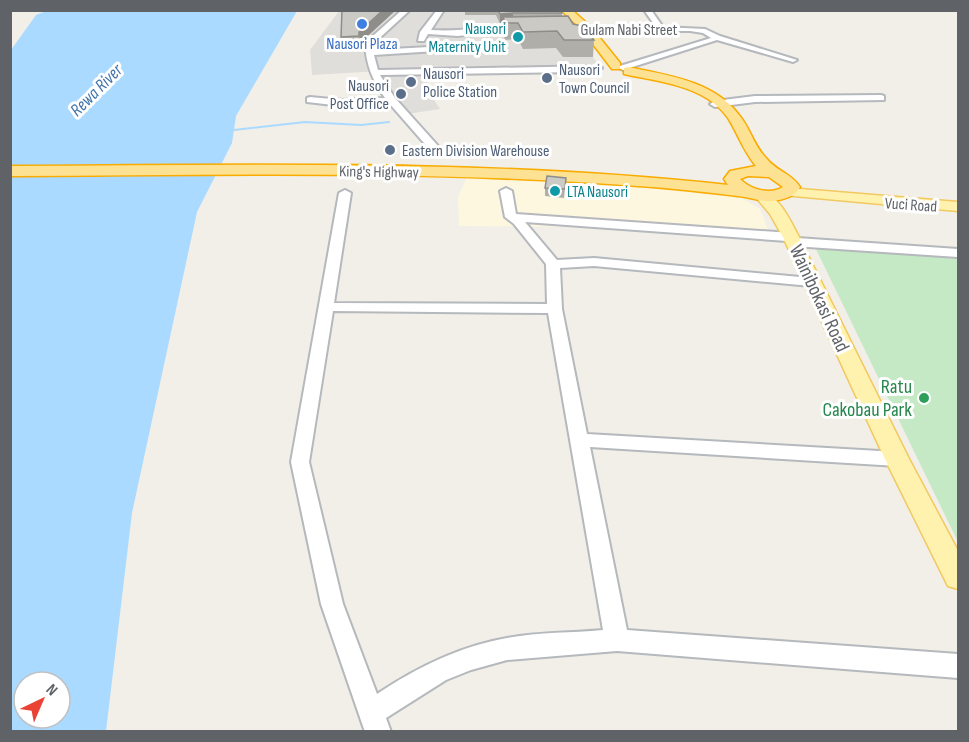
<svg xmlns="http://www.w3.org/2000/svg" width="969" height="742" viewBox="0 0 969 742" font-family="'Sofia Sans Condensed',sans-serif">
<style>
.commercial{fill:#fef7e0}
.industrial{fill:#e0deda}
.green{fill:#c5e8c5}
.water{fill:#aadaff;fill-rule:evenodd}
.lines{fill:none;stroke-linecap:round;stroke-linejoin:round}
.stream{stroke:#aadaff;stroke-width:2}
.minor-casing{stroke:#b5b8bc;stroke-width:4}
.major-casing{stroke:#f2c960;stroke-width:3}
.highway-casing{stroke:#f9ab00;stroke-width:3}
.minor{fill:#fff;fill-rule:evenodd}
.major{fill:#fff2af;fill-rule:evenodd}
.highway{fill:#fde293;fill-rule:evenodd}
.wall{fill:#afaea9}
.shaded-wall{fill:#8f8d8a}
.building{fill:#cccac5;stroke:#8f8d8a;stroke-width:1.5}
.shop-dot{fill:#3f7fe0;stroke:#fff;stroke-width:2}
.culture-dot{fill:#0f9aa8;stroke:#fff;stroke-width:2}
.service-dot{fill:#5c6f8a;stroke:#fff;stroke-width:2}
.leisure-dot{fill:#2e9e5b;stroke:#fff;stroke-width:2}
.labels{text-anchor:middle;stroke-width:6;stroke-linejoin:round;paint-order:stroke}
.far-culture-label{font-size:16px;fill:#0d838f;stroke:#fff;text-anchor:end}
.far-street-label{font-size:16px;fill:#5f6368;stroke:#fff}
.far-shop-label{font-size:16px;fill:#366cbe;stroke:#fff}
.far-service-label{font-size:16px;fill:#4e5e75;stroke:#fff;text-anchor:start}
.far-water-label{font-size:18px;font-style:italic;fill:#4174aa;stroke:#fff}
.street-label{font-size:20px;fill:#5f6368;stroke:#fff}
.leisure-label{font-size:20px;fill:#27864d;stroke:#fff;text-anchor:end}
</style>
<rect width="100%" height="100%" fill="#f1efe8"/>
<path class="commercial" d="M467 177 694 188 740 197 760 209 771 237 609 227 459 226 458 197Z"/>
<path class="industrial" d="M552 10 597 62 589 66 424 69 430 94 440 109 407 114 393 97 380 71 312 75 310 50 339 11Z"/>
<path class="green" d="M815 247 958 254V542Z"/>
<path class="water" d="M46 11H297L236 116 232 143 197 212 132 513 106 731 11 732V50L36 15ZM24 682H60V718H24Z"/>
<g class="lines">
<path class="stream" d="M234 130 305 122 361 125 389 122"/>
<g class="minor-casing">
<g id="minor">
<path d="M402 10H410L373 44V50L467 45 471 47 467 49 374 55 378 70 598 66 602 68 583 72 380 75 395 98 439 147 440 149 435 152 431 151 389 103 342 106 307 102V98L310 97 342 100 385 98C372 80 366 64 365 43Z"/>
<path d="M437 10H444L431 30C463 32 493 26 525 25L529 27 458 36 428 34 424 41H418L420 32Z"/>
<path d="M644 10H651L663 27 705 29 720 36 797 60 793 62 717 40 623 70 619 68 620 66 711 38 703 33 690 31H571L567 29 571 27H656Z"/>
<path d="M881 95 884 96V100L755 102 715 107 710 104 715 101 755 96Z"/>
<path d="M506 188 512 191 516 214 791 233 796 234 797 238 958 249V257L793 246 788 245 787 241 525 222 557 260 594 258 811 278 818 282 811 286 594 266 560 268 562 309 587 434 897 452 904 454 906 459 904 464 897 466 590 447 627 630 958 654V678L617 651 507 660 471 670 446 680 386 718 391 732H365L321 604 291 462 339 193 345 190 351 193 334 303 547 304 546 264 514 224 505 217 500 191ZM333 311 548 313 603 630C572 633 538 632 507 638 460 646 416 668 377 694L343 604 309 462Z"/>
</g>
</g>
<g class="major-casing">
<g id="major">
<path d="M788 188 958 202V211L783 195 781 192 783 189Z"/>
<path d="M761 191C779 195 791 222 799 237L909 459 958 551V589L948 586 885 459 783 237 770 214 754 195Z"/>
</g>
</g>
<g class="highway-casing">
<g id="highway">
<path d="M561 10H572L591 27 620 63V69H612L583 31Z"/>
<path d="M628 67C667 75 714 81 739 115 750 128 754 146 766 158 776 171 791 173 800 187 794 197 785 199 773 201 761 202 750 197 738 196 704 192 671 188 638 186 429 170 220 175 10 176V166C250 165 489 159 728 185L724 179 730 171 756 166C744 152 738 134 728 118 705 85 659 82 624 74V68ZM748 176 769 177 783 187C770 195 751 190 740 179Z"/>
</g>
</g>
<use href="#minor" class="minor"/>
<use href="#major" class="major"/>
<use href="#highway" class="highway"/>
</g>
<g class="wall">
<path d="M342 10H396L360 43 361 48 342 49 341 37Z"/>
<path d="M465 10H560L562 13V16L594 40 593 57H563L556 48 523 49 518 39 505 40 503 33V24H500L496 15H465Z"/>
<path d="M566 178 564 198 545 196V188Z"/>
</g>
<g class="shaded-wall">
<path d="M383 10H396L360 43 359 32Z"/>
<path d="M513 13V23L503 17V24H500V14Z"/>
</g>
<g class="building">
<path d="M342 10H383L359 32V36L341 37Z"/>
<path d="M498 10H560L562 13H513L500 14Z"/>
<path d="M568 16 573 24 582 26 594 40H564L557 31 523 32 518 23H505L503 17Z"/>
<path d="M547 176 566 178 565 189 545 188Z"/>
</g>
<circle class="shop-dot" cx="362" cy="24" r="6"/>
<g class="culture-dot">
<circle cx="518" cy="37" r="6"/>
<circle cx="555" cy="191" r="6"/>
</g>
<g class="service-dot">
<circle cx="547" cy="78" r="6"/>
<circle cx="411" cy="82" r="6"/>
<circle cx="401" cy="94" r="6"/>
<circle cx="390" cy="150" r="6"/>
</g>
<circle class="leisure-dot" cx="924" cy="398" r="6"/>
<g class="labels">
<g class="far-culture-label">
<text x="506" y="34">Nausori<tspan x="506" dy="18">Maternity Unit</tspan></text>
<text x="567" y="197" text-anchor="start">LTA Nausori</text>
</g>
<g class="far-street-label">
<text x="629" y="35">Gulam Nabi Street</text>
<text transform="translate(379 171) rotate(1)" y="6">King's Highway</text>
<text transform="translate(911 204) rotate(4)" y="6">Vuci Road</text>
</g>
<g class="far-shop-label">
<text x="362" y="49">Nausori Plaza</text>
</g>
<g class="far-service-label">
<text x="559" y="75">Nausori<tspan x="559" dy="18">Town Council</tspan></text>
<text x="423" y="79">Nausori<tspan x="423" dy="18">Police Station</tspan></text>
<text x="389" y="91" text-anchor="end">Nausori<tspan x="389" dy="18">Post Office</tspan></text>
<text x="402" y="156">Eastern Division Warehouse</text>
</g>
<g class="far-water-label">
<text transform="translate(96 90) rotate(-45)" y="6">Rewa River</text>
</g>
<g class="street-label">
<text transform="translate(820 298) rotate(65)" y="7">Wainibokasi Road</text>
</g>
<g class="leisure-label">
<text x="912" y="393">Ratu<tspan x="912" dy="23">Cakobau Park</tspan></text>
</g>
</g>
<rect width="969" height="742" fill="none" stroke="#5f6368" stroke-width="24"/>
<g transform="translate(42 700) rotate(44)"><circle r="28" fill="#ffffff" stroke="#bfc1c3" stroke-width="1.5"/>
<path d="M0-4.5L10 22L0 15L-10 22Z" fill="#ea4335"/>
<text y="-9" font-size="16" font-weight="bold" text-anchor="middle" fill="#5f6368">N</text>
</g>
</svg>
